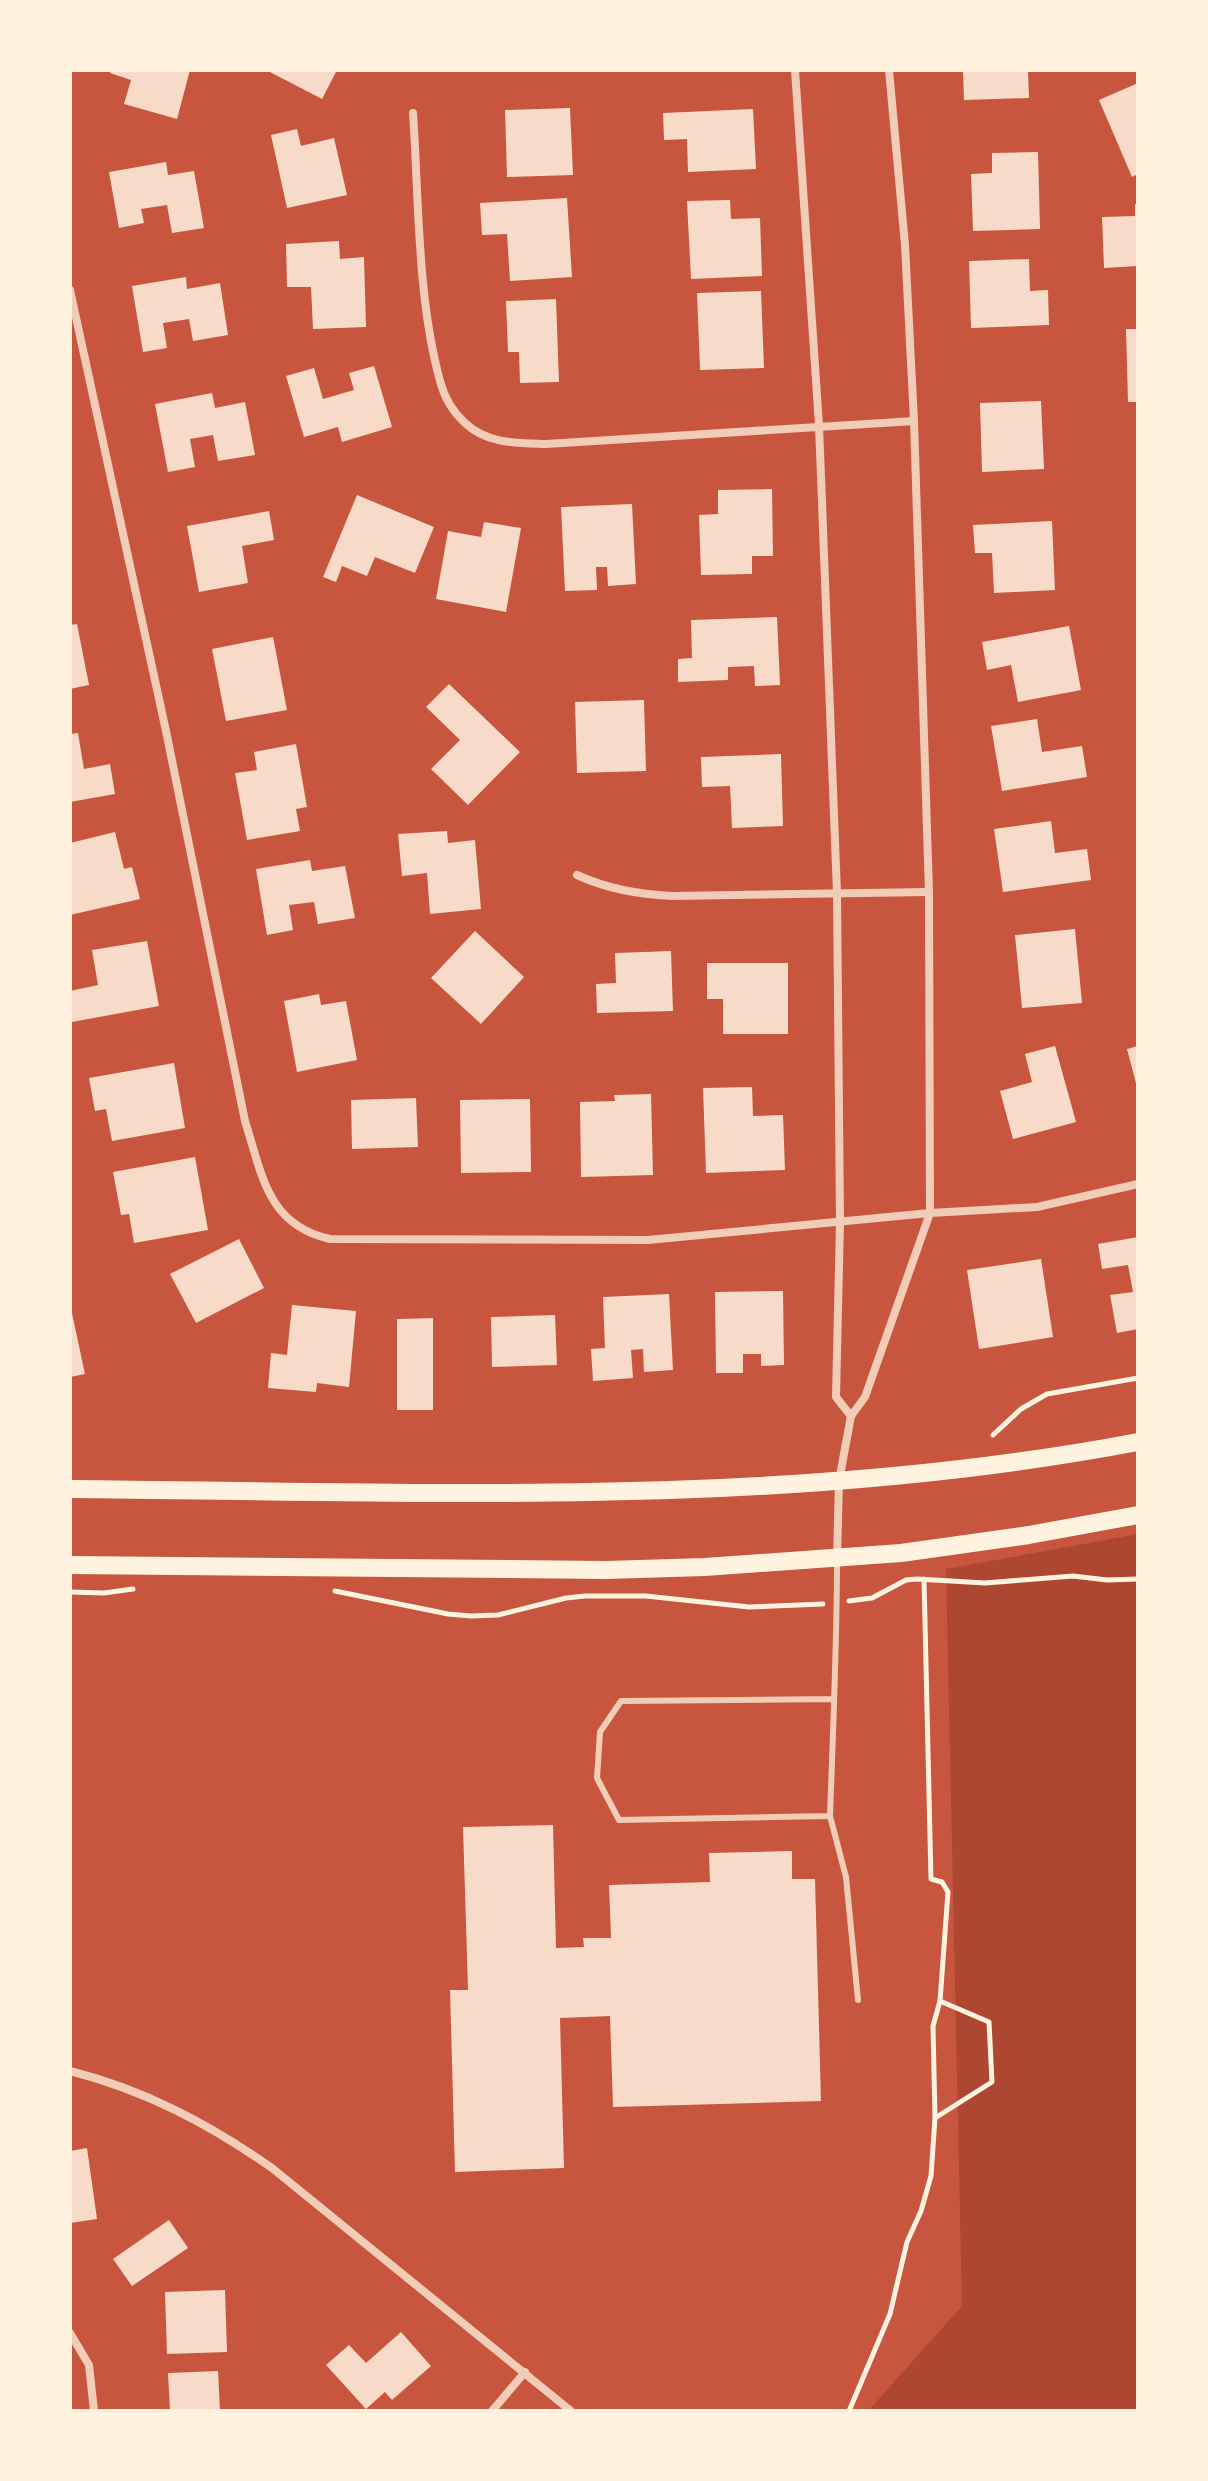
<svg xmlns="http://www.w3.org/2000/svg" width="1208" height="2481" viewBox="0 0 1208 2481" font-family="Roboto,sans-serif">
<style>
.green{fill:#ae4732}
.building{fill:#f7dbc8}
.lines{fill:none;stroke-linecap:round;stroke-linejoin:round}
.path{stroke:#fff3e0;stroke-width:5}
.service{stroke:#f1ccb7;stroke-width:6}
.minor{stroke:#f1ccb7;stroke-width:8}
.primary{stroke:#fff3e0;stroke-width:18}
</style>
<rect width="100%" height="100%" fill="#c8553d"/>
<path class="green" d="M1138 1534V2411H868L962 2306 946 1569Z"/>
<g class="building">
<path d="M111 70H190L177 119 124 104 131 80 110 73Z"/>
<path d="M266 70H337L322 99Z"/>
<path d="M963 70H1028L1029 98 964 100Z"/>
<path d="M1138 83V174L1132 177 1099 100Z"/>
<path d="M570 108 573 175 507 177 505 110Z"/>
<path d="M753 109 756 169 688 172 687 139 664 140 663 113Z"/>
<path d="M297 129 301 146 334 138 347 195 287 208 271 135Z"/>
<path d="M1038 152 1040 229 973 231 971 174 992 173V153Z"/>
<path d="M166 162 168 175 194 171 204 228 172 233 167 205 141 209 144 223 119 228 109 172Z"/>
<path d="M567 198 572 277 510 281 507 234 482 235 480 203Z"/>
<path d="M730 200 731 219 760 218 762 276 691 279 687 201Z"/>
<path d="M1135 204H1138V266L1104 268 1102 217 1135 216Z"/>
<path d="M339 241 340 259 364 257 366 327 313 329 311 287H287L286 244Z"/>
<path d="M1029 259 1030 291 1048 290 1049 325 971 328 969 261Z"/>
<path d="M186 277 187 289 220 283 228 335 193 341 189 319 163 323 167 348 143 352 132 286Z"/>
<path d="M761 291 764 368 700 370 697 293Z"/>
<path d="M556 299 559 382 520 383 519 352H508L506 301Z"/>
<path d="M1126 329H1138V402H1128Z"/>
<path d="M374 366 392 427 342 442 338 427 304 437 286 376 314 368 323 399 354 390 349 373Z"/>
<path d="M212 393 215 408 245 402 255 455 218 461 213 435 190 439 195 467 168 472 155 404Z"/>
<path d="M1041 401 1044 469 982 472 980 403Z"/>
<path d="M772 489 773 556H752V574L701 575 699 515 718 514V490Z"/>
<path d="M357 495 434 527 415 573 375 557 367 576 342 566 336 582 323 577Z"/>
<path d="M632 504 636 584 608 586 607 567H596L597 590 565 591 561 507Z"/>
<path d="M269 511 274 540 242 546 248 583 199 592 187 526Z"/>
<path d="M1052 521 1055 590 994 593 992 553H975L973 525Z"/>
<path d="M484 522 521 528 506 612 436 599 448 531 481 537Z"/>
<path d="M777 617 780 685 755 686 754 666 728 667V680L678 682V659L692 658 691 620Z"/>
<path d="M77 624 89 685 70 689V625Z"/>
<path d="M1069 626 1081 690 1018 702 1011 665 987 670 982 642Z"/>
<path d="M273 637 287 710 226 721 212 649Z"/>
<path d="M449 684 520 752 468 805 431 769 460 740 426 707Z"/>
<path d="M644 700 646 771 577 773 575 702Z"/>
<path d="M1037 719 1042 752 1082 746 1087 777 1002 791 991 726Z"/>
<path d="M78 733 84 769 110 764 115 794 70 802V734Z"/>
<path d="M296 744 307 807 296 809 300 831 247 840 235 773 257 770 254 752Z"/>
<path d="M781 754 783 826 732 828 730 786 702 787 701 757Z"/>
<path d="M1051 821 1055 853 1087 849 1091 880 1003 892 994 829Z"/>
<path d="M447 831 448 843 475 840 481 909 430 914 427 873 402 876 398 834Z"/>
<path d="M115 832 124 869 132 867 140 899 70 915V843Z"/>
<path d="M310 860 312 871 345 866 355 918 318 924 314 902 289 905 293 930 267 935 256 869Z"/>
<path d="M1075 929 1082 1003 1022 1008 1015 935Z"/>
<path d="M475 931 524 977 481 1024 431 978Z"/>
<path d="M147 941 159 1006 72 1022 70 991 98 985 92 950Z"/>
<path d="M671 951 673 1011 597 1013 596 984 616 983 615 953Z"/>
<path d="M707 963H788V1034H723V999H707Z"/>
<path d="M319 994 321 1005 346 1001 357 1060 297 1072 284 1001Z"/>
<path d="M1055 1046 1076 1122 1013 1139 1000 1091 1032 1082 1025 1054Z"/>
<path d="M1138 1046V1087H1137L1127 1049Z"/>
<path d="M174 1063 185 1128 112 1141 106 1109 95 1111 89 1078Z"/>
<path d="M752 1087 753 1116 783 1115 785 1170 706 1173 703 1088Z"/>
<path d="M651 1094 653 1175 581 1177 580 1102 615 1101 614 1095Z"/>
<path d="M416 1098 418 1147 352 1149 351 1100Z"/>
<path d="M530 1099 531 1172 461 1173 460 1100Z"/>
<path d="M195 1157 208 1230 134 1243 129 1214 121 1215 113 1172Z"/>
<path d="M1138 1237V1329L1117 1333 1110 1295 1133 1292 1128 1265 1102 1269 1098 1244Z"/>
<path d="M239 1239 264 1288 196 1323 170 1274Z"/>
<path d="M1041 1259 1053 1337 979 1349 967 1270Z"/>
<path d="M783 1291 784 1365 761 1366V1354H743V1373H716L715 1292Z"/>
<path d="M669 1294 673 1370 644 1372 643 1349 631 1350 633 1378 593 1381 591 1349 605 1348 603 1297Z"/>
<path d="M70 1304 85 1374 70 1377Z"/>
<path d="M292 1305 356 1311 349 1387 317 1383 316 1392 268 1388 271 1353 287 1355Z"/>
<path d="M555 1315 557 1365 492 1367 491 1317Z"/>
<path d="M433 1318V1410H397V1319Z"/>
<path d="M553 1825 556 1948 584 1947 583 1938H611L609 1885 710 1882 709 1853 792 1851V1879H815L821 2101 613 2107 610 2016 560 2018 564 2168 455 2172 450 1990H468L463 1827Z"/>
<path d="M87 2148 97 2219 70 2223V2151Z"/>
<path d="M169 2220 188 2248 132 2286 113 2259Z"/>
<path d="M225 2290 227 2352 167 2354 165 2292Z"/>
<path d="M401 2332 431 2366 392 2400 385 2392 366 2409 326 2365 349 2345 366 2363Z"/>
<path d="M218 2371 220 2411H170L168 2373Z"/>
</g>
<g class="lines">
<g class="path">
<path d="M993 1435 1021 1409 1047 1394 1138 1378"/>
<path d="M924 1579 931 1879 942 1882 948 1892 940 2001"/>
<path d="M335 1591 448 1614 471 1616 498 1615 566 1598 585 1596H646L749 1607 823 1604"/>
<path d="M70 1592 104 1593 133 1589"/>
<path d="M849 1601 872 1598 906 1580 917 1579 985 1583 1073 1576 1107 1580 1138 1579"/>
<path d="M940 2001 989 2022 992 2082 935 2118 933 2026Z"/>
<path d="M849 2411 890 2314 907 2242 921 2211 931 2176 935 2118"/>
</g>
<g class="service">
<path d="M834 1699 621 1701 600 1732 597 1778 619 1820 830 1816C833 1730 837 1644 837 1559"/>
<path d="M830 1816 846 1877 858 2000"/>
</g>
<g class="minor">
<path d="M795 70 819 425 837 893 840 1222 836 1397 851 1416"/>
<path d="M413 113C419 200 417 297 440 381 444 396 453 412 465 423 487 444 517 443 546 444L914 421"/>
<path d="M70 290 166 731 245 1121C262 1174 267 1225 330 1239L648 1240 930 1213 1037 1207 1138 1184"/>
<path d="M577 875C608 889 637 894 672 896L929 892"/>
<path d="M837 1558 839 1481 851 1416 865 1397 930 1213 929 892 914 421 905 245 889 70"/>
<path d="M70 2071C145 2090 209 2124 272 2168L571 2411"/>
<path d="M70 2333 89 2365 94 2411"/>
<path d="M492 2411 525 2372"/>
</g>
<g class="primary">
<path d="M70 1489C426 1492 786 1509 1138 1442"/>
<path d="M70 1565 606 1570 705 1567 901 1553 1029 1535 1138 1515"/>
</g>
</g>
<rect width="1208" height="2481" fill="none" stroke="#fff3e0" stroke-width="144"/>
</svg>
